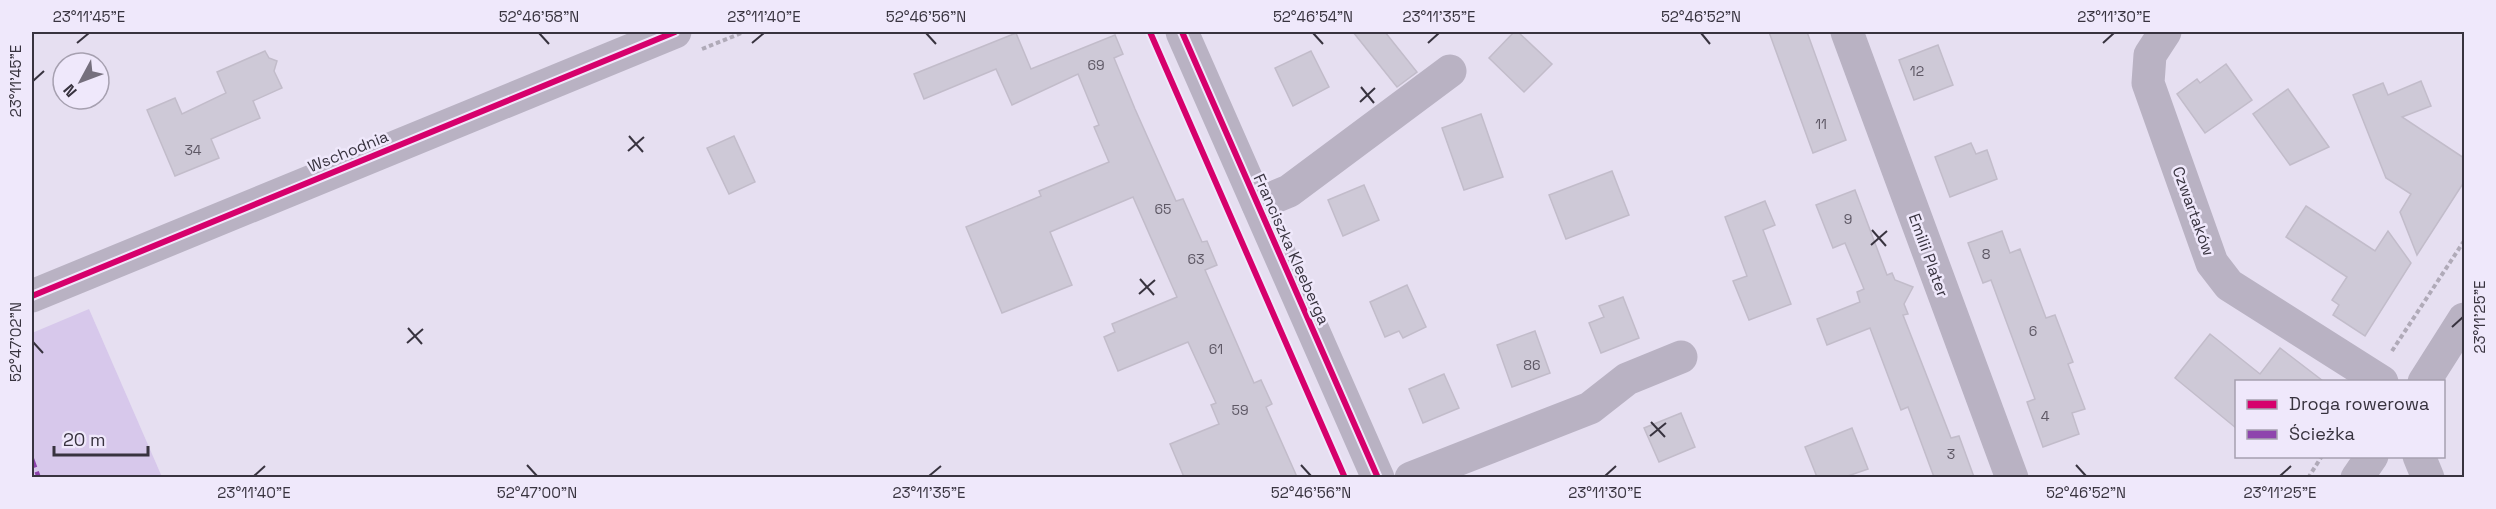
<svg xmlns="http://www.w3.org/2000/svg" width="2496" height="509" viewBox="0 0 2496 509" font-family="'Space Grotesk',sans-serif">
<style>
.green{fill:#d7c8eb}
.building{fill:#cec9d7;stroke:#c2bcca;stroke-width:1.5}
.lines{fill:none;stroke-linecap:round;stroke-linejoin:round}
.path{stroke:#b0aab8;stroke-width:4;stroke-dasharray:4.5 3;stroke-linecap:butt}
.minor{stroke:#b9b2c3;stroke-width:33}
.quiet{stroke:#8e44ad;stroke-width:4.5;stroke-dasharray:9 4.5;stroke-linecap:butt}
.cycleway-casing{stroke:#efe8fb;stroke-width:10}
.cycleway{stroke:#d6006c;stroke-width:6}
.ticks{fill:none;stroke:#38333f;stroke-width:2}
.labels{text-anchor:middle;stroke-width:5;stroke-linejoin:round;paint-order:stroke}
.number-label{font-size:14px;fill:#5e5865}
.street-label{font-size:16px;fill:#38333f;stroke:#efe8fb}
.neatline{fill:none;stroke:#38333f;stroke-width:2}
.ticks-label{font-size:15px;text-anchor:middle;fill:#38333f}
</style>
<rect width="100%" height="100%" fill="#e6dff1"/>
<path class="green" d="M89 309 162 477H32V333Z"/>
<g class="building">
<path d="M1353 32H1385L1417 72 1397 87Z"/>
<path d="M1514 32H1518L1552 64 1524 92 1489 58Z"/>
<path d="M1769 32H1807L1846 140 1813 153Z"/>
<path d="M1016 33 1031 69 1115 35 1123 54 1114 58 1135 109 1176 201 1183 199 1202 242 1207 241 1217 265 1205 270 1254 383 1261 380 1272 404 1266 407 1297 477H1184L1170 444 1219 424 1211 405 1216 403 1188 342 1118 371 1104 337 1115 332 1112 324 1177 297 1133 197 1050 232 1072 285 1002 313 966 227 1041 196 1039 191 1109 162 1094 127 1099 125 1078 74 1012 105 996 69 924 99 914 74Z"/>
<path d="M1938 45 1953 85 1914 100 1899 60Z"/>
<path d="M265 51 269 58 277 61 274 71 282 88 253 101 260 118 211 139 219 158 175 176 147 110 175 98 182 114 226 93 217 72Z"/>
<path d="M1311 51 1329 87 1293 106 1275 68Z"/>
<path d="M2226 64 2252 100 2205 133 2177 94 2197 79 2200 83Z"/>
<path d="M2421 81 2431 106 2402 117 2464 158V182L2417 255 2400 212 2411 194 2386 178 2353 95 2383 83 2388 95Z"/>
<path d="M2288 89 2329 147 2290 165 2253 114Z"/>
<path d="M1481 114 1503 177 1464 190 1442 128Z"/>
<path d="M734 136 755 182 729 194 707 148Z"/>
<path d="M1971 143 1976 154 1987 150 1997 179 1950 197 1935 157Z"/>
<path d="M1612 171 1629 215 1566 239 1549 195Z"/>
<path d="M1364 185 1379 220 1343 236 1328 200Z"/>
<path d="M1855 190 1887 275 1892 273 1895 280 1913 287 1904 304 1908 314 1903 315 1951 438 1959 436 1974 477H1934L1908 407 1901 410 1870 328 1827 345 1817 319 1860 302 1857 292 1864 289 1845 243 1833 248 1816 205Z"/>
<path d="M1765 201 1775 225 1763 230 1791 304 1749 320 1733 281 1747 276 1725 217Z"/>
<path d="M2306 206 2375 251 2388 231 2411 263 2365 336 2333 315 2339 305 2332 300 2347 277 2286 237Z"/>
<path d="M2002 231 2010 253 2020 249 2046 318 2055 315 2073 362 2068 364 2085 409 2072 413 2079 434 2043 447 2027 402 2035 399 1991 280 1983 283 1968 243Z"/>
<path d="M1407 285 1426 327 1403 338 1399 331 1385 337 1370 302Z"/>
<path d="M1623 297 1639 338 1601 353 1589 323 1604 317 1599 306Z"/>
<path d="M1535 331 1550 373 1512 387 1497 345Z"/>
<path d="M2210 334 2260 374 2280 348 2323 381H2236V428L2175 378Z"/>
<path d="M1444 374 1459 408 1423 423 1409 389Z"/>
<path d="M1681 413 1695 447 1659 462 1644 428Z"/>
<path d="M1852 428 1868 469 1845 477H1817L1805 447Z"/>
</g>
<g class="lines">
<g class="path">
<path d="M702 49 744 32"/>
<path d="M2392 351 2464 241"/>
<path d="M2308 478 2322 456"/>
</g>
<g class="minor">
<path d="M1182 32 1378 478"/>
<path d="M1847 32 2012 478"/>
<path d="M2165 32 2150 55 2148 83 2212 263 2229 285 2382 382"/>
<path d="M1258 204 1289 191 1450 71"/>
<path d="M32 296 675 32"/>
<path d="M2424 382 2464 319"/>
<path d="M2419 456 2428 478"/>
<path d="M1411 478 1590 408 1627 379 1681 357"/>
<path d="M2357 478 2372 456"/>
</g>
<path class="quiet" d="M32 459 39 478"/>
<g class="cycleway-casing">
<g id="cycleway">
<path d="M1150 32 1345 478"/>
<path d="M1182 32 1378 478"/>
<path d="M32 296 675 32"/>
</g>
</g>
<use href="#cycleway" class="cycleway"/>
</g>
<path class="ticks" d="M539 33 549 44M926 33 936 44M1313 33 1323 44M1701 33 1710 44M77 43 89 33M752 43 764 33M1428 43 1439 33M2103 43 2114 33M33 81 44 71M1361 87 1374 103M1360 102 1375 88M629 136 643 152M628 151 644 137M1872 230 1886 246M1871 245 1887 231M1140 279 1154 295M1139 294 1155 280M2452 327 2463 317M408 328 422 344M33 342 43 353M407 343 423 329M1651 422 1665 437M1650 436 1666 423M527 465 537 476M1301 465 1311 476M2076 465 2086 476M254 476 265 466M929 476 941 466M1605 476 1616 466M2280 476 2291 466"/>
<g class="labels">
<g class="number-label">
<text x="1096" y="70">69</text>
<text x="1917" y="76">12</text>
<text x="1821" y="129">11</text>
<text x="193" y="155">34</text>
<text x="1163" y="214">65</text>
<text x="1848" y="224">9</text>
<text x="1986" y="259">8</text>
<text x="1196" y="264">63</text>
<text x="2033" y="336">6</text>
<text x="1216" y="354">61</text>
<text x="1532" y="370">86</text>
<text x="1240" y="415">59</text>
<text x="2045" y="421">4</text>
<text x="1951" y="459">3</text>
</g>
<g class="street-label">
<text transform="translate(348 151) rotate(-22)" y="6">Wschodnia</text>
<text transform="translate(2194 211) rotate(70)" y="6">Czwartaków</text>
<text transform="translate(1292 249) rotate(66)" y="6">Franciszka Kleeberga</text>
<text transform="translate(1929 255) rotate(70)" y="6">Emilii Plater</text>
</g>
</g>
<rect width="2496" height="509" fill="none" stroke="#efe8fb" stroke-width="66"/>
<rect x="2235" y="380" width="210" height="78" fill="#efe8fb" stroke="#a6a0b0" stroke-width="1.5"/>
<rect x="2247" y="400" width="30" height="9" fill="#d6006c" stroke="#a6a0b0" stroke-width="1.5"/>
<text x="2289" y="410" font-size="18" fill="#38333f">Droga rowerowa</text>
<rect x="2247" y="430" width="30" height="9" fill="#8e44ad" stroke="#a6a0b0" stroke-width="1.5"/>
<text x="2289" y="440" font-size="18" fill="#38333f">Ścieżka</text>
<g transform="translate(81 81) rotate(229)"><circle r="28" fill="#efe8fb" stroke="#a6a0b0" stroke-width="1.5"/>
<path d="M0-4.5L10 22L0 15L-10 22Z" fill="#756f7d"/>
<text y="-9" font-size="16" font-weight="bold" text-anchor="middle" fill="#38333f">N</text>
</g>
<path d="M54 446v9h94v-9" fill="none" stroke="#38333f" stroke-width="3"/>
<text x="63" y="446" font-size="18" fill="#38333f" stroke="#efe8fb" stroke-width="4.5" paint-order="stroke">20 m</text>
<rect x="33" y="33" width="2430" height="443" class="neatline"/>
<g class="ticks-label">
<text x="89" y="22">23°11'45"E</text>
<text x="539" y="22">52°46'58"N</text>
<text x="764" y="22">23°11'40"E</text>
<text x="926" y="22">52°46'56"N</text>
<text x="1313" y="22">52°46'54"N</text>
<text x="1439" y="22">23°11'35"E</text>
<text x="1701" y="22">52°46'52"N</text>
<text x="2114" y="22">23°11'30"E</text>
<text transform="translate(16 81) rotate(-90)" y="5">23°11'45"E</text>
<text transform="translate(2480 317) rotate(-90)" y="5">23°11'25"E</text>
<text transform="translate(16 342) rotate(-90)" y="5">52°47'02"N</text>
<text x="254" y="498">23°11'40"E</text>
<text x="537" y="498">52°47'00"N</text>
<text x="929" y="498">23°11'35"E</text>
<text x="1311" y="498">52°46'56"N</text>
<text x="1605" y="498">23°11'30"E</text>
<text x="2086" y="498">52°46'52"N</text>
<text x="2280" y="498">23°11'25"E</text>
</g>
</svg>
